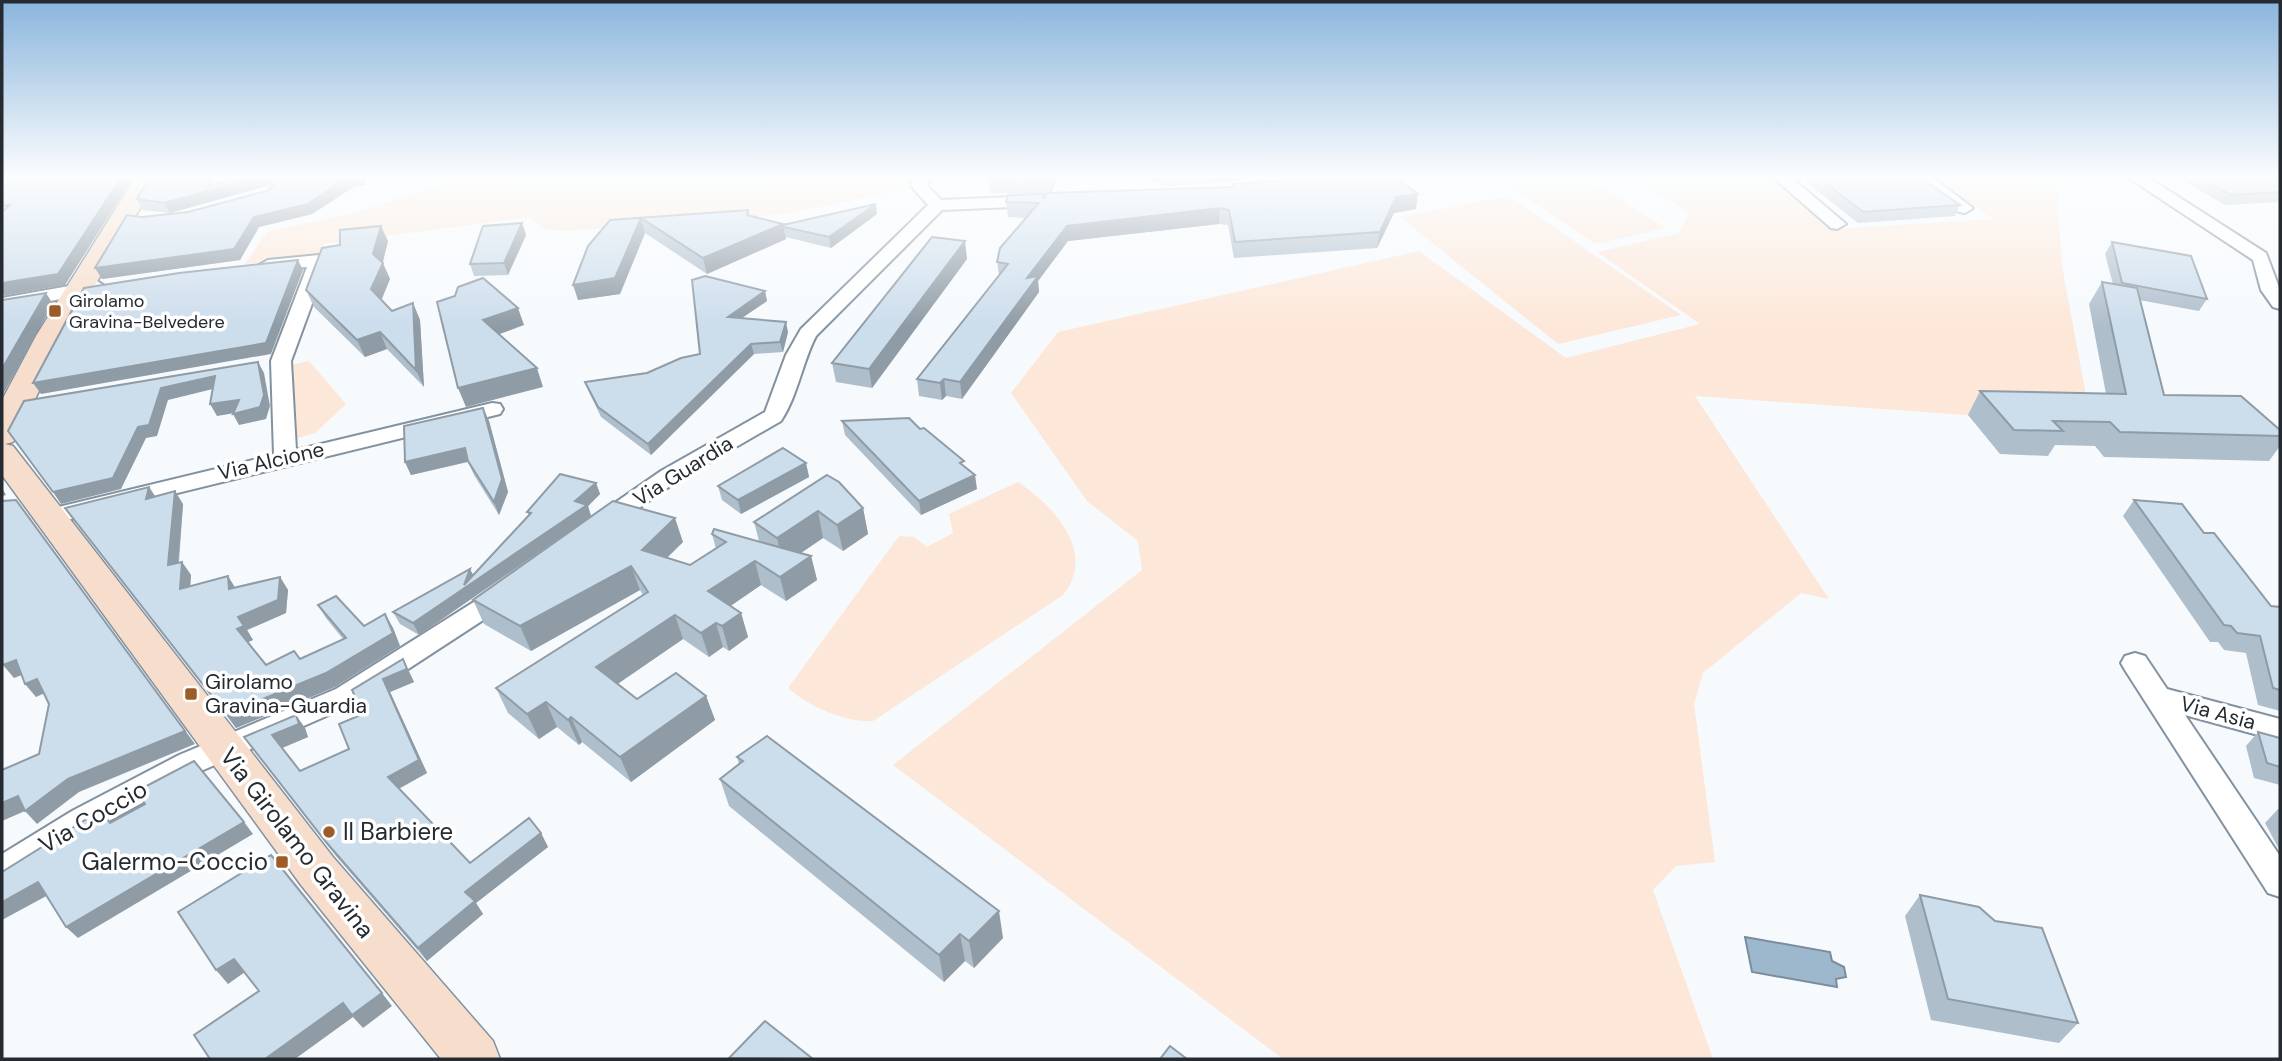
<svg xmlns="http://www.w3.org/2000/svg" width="2282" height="1061" viewBox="0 0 2282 1061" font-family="'DM Sans',sans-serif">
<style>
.green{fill:#fde7d8}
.water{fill:#9db7cd;stroke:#798d9e;stroke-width:2}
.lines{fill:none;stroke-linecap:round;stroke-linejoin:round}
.minor-casing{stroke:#8292a0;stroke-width:4}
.secondary-casing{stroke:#8292a0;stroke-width:3}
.minor{fill:#fff;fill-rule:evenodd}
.secondary{fill:#f7decc;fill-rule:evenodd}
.wall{fill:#afbecb}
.shaded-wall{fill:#8f9ba5}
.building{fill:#ccddec;stroke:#8f9ba5;stroke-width:2}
.poi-dot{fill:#9d5b28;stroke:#fff;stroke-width:2.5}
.labels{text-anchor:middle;stroke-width:7;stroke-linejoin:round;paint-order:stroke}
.far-poi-label{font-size:18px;fill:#252b31;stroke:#fff;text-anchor:start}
.street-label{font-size:21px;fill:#252b31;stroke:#fff}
.poi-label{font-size:21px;fill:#252b31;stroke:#fff;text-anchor:start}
.near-street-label{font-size:24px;fill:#252b31;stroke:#fff}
.near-poi-label{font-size:24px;fill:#252b31;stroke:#fff;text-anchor:start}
</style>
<rect width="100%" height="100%" fill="#f7fafd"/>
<g class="green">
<path d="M459 178H914L909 188 786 214 565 231 543 229 531 217 324 244 316 257 245 264 267 232 361 211Z"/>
<path d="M1544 178H1585L1666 228 1595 244 1508 185Z"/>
<path d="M1632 178H1772L1834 229 1993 219 1933 178H2056L2062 266 2090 417 1968 415 1695 396 1829 599 1801 593 1703 673 1694 704 1715 862 1676 866 1653 890 1713 1059H1283L893 765 1142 570 1138 541 1087 501 1011 393 1058 332 1419 251 1566 358 1700 324 1597 252 1679 233 1689 212Z"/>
<path d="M1509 196 1681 315 1558 344 1400 217Z"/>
<path d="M309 361 346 404 315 433 298 438 296 437 291 365Z"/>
<path d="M1018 482C1055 507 1097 553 1063 595L873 721C846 723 808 706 788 688L899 536 914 537 927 547 953 533 949 514Z"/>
</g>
<path class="water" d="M1745 937 1830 952 1832 961 1844 967 1846 977 1836 979 1837 987 1752 972Z"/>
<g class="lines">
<g class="minor-casing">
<g id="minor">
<path d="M914 178H930L927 185 941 200 1038 196 1046 201 1038 206 942 210 816 336C802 363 798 395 781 421L677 481 611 528H593L590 523 593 518 661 471 765 412 786 355 801 329 928 205 911 186Z"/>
<path d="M1774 178H1792L1846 224 1837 229 1831 228Z"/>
<path d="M1914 178H1933L1973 208 1965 213 1959 212Z"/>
<path d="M2129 178H2149L2266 253 2280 290V309L2273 307 2261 290 2253 260Z"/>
<path d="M319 255 328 260 291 361 296 450 492 403 500 404 503 409 500 414 51 524 42 521 39 516 42 511 274 455 271 361 307 267 268 270 259 265 268 260Z"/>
<path d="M97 281 106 287 104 291 2 310V298Z"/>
<path d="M505 585 514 588 518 594 514 600 356 703 201 771 94 829 14 881 2 885V854L72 811 179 755 336 689 496 588Z"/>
<path d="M2135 653 2145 656 2167 689 2280 719V741L2185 715 2280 856V897L2268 893 2125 670 2121 663 2125 656Z"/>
</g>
</g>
<g class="secondary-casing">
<path id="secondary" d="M135 178H158L65 336 18 435 13 442 5 444 13 446 333 857 493 1041 500 1059H441L301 885 2 475V400L36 336Z"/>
</g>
<use href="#minor" class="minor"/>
<use href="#secondary" class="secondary"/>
</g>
<g class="wall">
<path d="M241 178H365L366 185 355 186 312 214 259 227 240 260 102 279 142 217 188 212 270 189 267 186 170 213 142 210 137 199 212 182 213 185Z"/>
<path d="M991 178H1057L1051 193 1416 209 1394 213 1377 248 1234 258 1228 225 1219 224 1068 241 1038 281 1039 292 962 399 946 396 942 400 919 396 917 379 999 275 997 262 1026 218 1008 217 1006 202 1045 196 1048 193H990L989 180Z"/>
<path d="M1140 178H1253L1251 180 1170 186Z"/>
<path d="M1807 178H1921L1960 205 1955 216 1858 223 1806 182Z"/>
<path d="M2179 178H2280V202L2225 205Z"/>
<path d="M748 210 749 215 783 224V225L877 214 831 248 786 237V239L707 274 645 233 620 294 578 300 610 220Z"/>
<path d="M522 223 526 235 508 275 474 276 470 264Z"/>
<path d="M388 241 382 263 390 279 381 299 392 311 413 303 420 320 424 387 387 349 365 357 314 307 306 290Z"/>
<path d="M2112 242 2207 299 2199 311 2139 300 2164 395 2280 430V446L2269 461 2104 457 2095 446 2055 445 2048 456 2000 454 1968 415 1980 391 2106 394 2089 304 2102 282 2113 284 2105 254Z"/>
<path d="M967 259 872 388 836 382 832 363Z"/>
<path d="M765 291 767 301 742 318 788 332 783 352 754 354 651 455 601 417 589 392 585 382 647 373 700 354Z"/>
<path d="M483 408 489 421 508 492 499 515 474 475 468 462 411 475 405 462Z"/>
<path d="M842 421 920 429 965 467 977 489 921 515 845 435Z"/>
<path d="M806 463 809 477 741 514 722 500 718 486Z"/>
<path d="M827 475 863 508 868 534 843 551 823 538 801 553 811 556 817 580 786 601 761 585 730 606 741 613 748 637 729 651 723 647 709 657 683 639 617 684 637 699 706 696 715 720 631 782 582 742 579 745 557 727 539 739 508 713 496 688 643 595 640 590 531 651 484 624 473 600 591 517 419 635 400 624 393 612 474 575 529 516 527 512 596 483 600 494 588 506 591 516 683 542 667 558 690 565 716 549 712 534 759 541 754 522Z"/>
<path d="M149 487 155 496 183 504 179 563 182 562 191 575 190 586 235 588 280 577 288 590 286 613 247 630 253 640 248 642 266 665 300 659 343 639 326 618 318 605 364 626 385 614 393 628 400 646 335 687 236 728 65 508Z"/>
<path d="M2134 500 2204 533 2271 606 2280 607V711L2258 705 2246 653 2224 650 2218 642H2210L2123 516Z"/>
<path d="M403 659 414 682 390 692 427 773 399 789 470 863 541 833 548 847 476 903 483 914 427 961 335 855 244 737 305 728 308 737 282 748 300 771 349 749 363 714Z"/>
<path d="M2258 732 2280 738V785L2254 778 2246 746Z"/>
<path d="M737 757 1003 938 974 968 965 961 944 982 729 806 720 779 739 764Z"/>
<path d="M2278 809H2280V851L2265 823Z"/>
<path d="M1920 895 2078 1023 2059 1043 1931 1020 1905 916Z"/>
</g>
<g class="shaded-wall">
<path d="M121 178H133L65 285 2 296V283Z"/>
<path d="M204 178H214L212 182 216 189 255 178H263L267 186 170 213 164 203 203 181Z"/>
<path d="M346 178H365L366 185 355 186 312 214 259 227 240 260 102 279 95 268 254 217Z"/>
<path d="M1051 178H1057L1051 193Z"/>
<path d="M1418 194 1416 209 1394 213 1377 248 1380 232 1396 197Z"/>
<path d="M876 204 877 214 831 248 829 237Z"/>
<path d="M1220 208 1219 224 1068 241 1038 281 1039 292 962 399 960 382 1027 278 1067 226Z"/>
<path d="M641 218 645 233 620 294 578 300 573 285Z"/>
<path d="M522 223 526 235 508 275 504 263Z"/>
<path d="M783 224 786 239 707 274 703 258Z"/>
<path d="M381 226 388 241 382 266 383 263 390 279 379 306 371 289 373 254Z"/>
<path d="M965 241 967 259 872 388 869 369Z"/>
<path d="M298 260 303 270 271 354 41 394 33 383Z"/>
<path d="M765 291 767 301 730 326 728 317Z"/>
<path d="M46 293 53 304 2 396V369Z"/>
<path d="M413 303 420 320 424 387 416 370Z"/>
<path d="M518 308 524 325 489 338 483 320Z"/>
<path d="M786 322 788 332 783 352 780 342Z"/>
<path d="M380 332 387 349 365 357 357 340Z"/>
<path d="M751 344 754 354 651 455 648 444Z"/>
<path d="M258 362 264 373 270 406 266 419 239 425 233 414 241 412 217 416 210 404Z"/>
<path d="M537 368 543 387 466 407 458 388Z"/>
<path d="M215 376 221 387 168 400 157 436 146 438 121 489 61 504 53 492 161 388Z"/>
<path d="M944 379 946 396 942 400 940 383Z"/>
<path d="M483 408 489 421 508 492 499 515 494 502Z"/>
<path d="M465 448 471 461 411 475 405 462Z"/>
<path d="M806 463 809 477 741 514 738 500Z"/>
<path d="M975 475 977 489 921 515 919 501Z"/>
<path d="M596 483 600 494 588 506 591 516 419 635 413 623 464 585 470 569 476 580 575 501Z"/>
<path d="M149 487 158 501 146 499Z"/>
<path d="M2 488 6 495 2 496Z"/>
<path d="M175 491 183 504 177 579 168 565Z"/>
<path d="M16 500 195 744 79 792 37 824 25 811 2 821V803L18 796 68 779Z"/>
<path d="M863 508 868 534 843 551 837 525Z"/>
<path d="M818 511 823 538 783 565 777 538Z"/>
<path d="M675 518 683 542 650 574 642 550Z"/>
<path d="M811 556 817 580 786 601 780 577Z"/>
<path d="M755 561 761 585 716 616 708 591Z"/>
<path d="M182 562 191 575 189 603 180 589Z"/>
<path d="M631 566 640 590 531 651 520 626Z"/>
<path d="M228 576 236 589H229Z"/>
<path d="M280 577 288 590 286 613 247 630 253 640 246 643 237 629 238 617Z"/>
<path d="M741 613 748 637 729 651 722 626Z"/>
<path d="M385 614 393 628 400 646 335 687 236 728 226 714Z"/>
<path d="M675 615 683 639 606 692 596 667Z"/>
<path d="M716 623 723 647 709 657 701 633Z"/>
<path d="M403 659 414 682 390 692 427 773 396 790 388 777 383 679Z"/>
<path d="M16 660 27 673 14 678 3 665Z"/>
<path d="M37 679 47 692 36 697 25 684Z"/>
<path d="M706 696 715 720 631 782 620 757Z"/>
<path d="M546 702 557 727 539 739 527 714Z"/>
<path d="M296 715 305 728 308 737 282 748 272 735Z"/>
<path d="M571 717 582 742 579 745 568 720Z"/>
<path d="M244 822 253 834 78 938 66 927Z"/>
<path d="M541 833 548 847 476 903 483 914 427 961 418 948 465 892Z"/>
<path d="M38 882 50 894 2 920V902Z"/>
<path d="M999 911 1003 938 974 968 969 941Z"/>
<path d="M960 934 965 961 944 982 939 955Z"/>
<path d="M234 959 245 972 228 984 216 970Z"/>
<path d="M382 993 392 1006 363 1028 353 1017 295 1059H265L343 1003Z"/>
</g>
<g class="building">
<path d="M2 178H121L58 274 2 283V212L10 205 2 206Z"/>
<path d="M149 178H204L203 181 211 180 208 186 241 178H255L164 203 137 199Z"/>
<path d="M265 178H346L308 204 254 217 234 249 95 268 127 215 142 217 188 212 270 190 273 185Z"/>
<path d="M991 178H1051V180H989Z"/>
<path d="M1320 178H1397L1418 194 1396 197 1380 232 1235 242 1229 210 1220 208 1067 226 1027 278 1038 276 960 382 944 379 940 383 917 379 1008 264 997 262 1000 248 1039 203 1006 202 1008 195 1045 194 1043 199 1047 193 1233 187V184Z"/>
<path d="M1819 178H1921L1960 205 1863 212Z"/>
<path d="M2202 178H2280V192L2231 195Z"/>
<path d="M876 204 829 237 784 227 783 225Z"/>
<path d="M748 210 747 215 783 224 703 258 641 218 615 278 573 285 588 246 610 220Z"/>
<path d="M522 223 504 263 470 264 483 226Z"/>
<path d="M381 226 373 254 383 263 371 289 392 311 413 303 416 370 380 332 357 340 306 290 322 248 340 245V230Z"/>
<path d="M932 237 965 241 869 369 832 363Z"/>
<path d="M2112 242 2191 256 2207 299 2122 283Z"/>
<path d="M298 260 266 343 33 383 84 288 179 273Z"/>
<path d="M705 276 765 291 728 317 786 322 780 342 751 344 648 444 598 407 585 382 647 373 681 358 700 354 692 280Z"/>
<path d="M483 278 518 308 483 320 537 368 458 388 437 302 455 296 458 287Z"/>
<path d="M2102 282 2137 288 2164 395 2241 396 2280 430V436L2120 432 2110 422 2053 421 2063 431 2014 430 1980 391 2126 394Z"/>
<path d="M46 293 2 369V300Z"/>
<path d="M258 362 264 395 260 407 233 414 239 400 210 404 215 376 161 388 149 425 138 427 113 478 53 492 8 431 24 401Z"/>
<path d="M483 408 502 479 494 502 468 461 465 448 405 462 404 426Z"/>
<path d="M909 418 920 429 924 428 964 461 960 463 975 475 919 501 842 421Z"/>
<path d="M783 448 806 463 738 500 718 486Z"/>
<path d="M560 474 596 483 575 501 587 505 413 623 393 612 470 569 464 585 531 513 527 512Z"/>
<path d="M827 475 839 482 863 508 837 525 818 511 777 538 754 522Z"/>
<path d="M149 487 146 499 175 491 168 565 182 562 180 589 228 576 229 589 280 577 278 600 238 617 244 626 237 629 266 665 294 651 300 659 346 638 318 605 336 596 364 626 385 614 393 633 326 673 226 714 65 508Z"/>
<path d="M16 500 185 731 68 779 25 811 18 796 2 803V770L39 754 49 704 37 679 25 684 16 660 3 665 2 662V501Z"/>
<path d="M2134 500 2182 504 2204 533H2214L2271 606 2280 607V690L2273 688 2260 636 2237 633 2231 626 2224 625Z"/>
<path d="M613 501 675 518 642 550 690 565 726 542 712 534 714 529 811 556 780 577 755 561 708 591 741 613 722 626 716 623 701 633 675 615 596 667 637 699 676 673 706 696 620 757 571 717 568 720 546 702 527 714 496 688 648 592 631 566 520 626 473 600Z"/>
<path d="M403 659 407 669 383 679 419 760 388 777 470 863 529 818 541 833 465 892 475 901 418 948 326 842 244 737 296 715 299 724 272 735 300 771 349 749 339 724 363 714 352 690Z"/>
<path d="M2258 732 2280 738V767L2267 763Z"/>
<path d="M767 736 999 911 969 941 960 934 939 955 720 779 743 761 737 757Z"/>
<path d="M194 761 244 822 66 927 38 882 2 902V872L101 810 110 823 145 804 137 791Z"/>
<path d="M271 855 382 993 352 1015 343 1003 265 1059H210L194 1035 259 991 234 959 216 970 178 912Z"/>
<path d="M1920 895 1979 907 1995 921 2042 928 2078 1023 1948 999Z"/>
<path d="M765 1021 813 1059 729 1058Z"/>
<path d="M1170 1046 1187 1059H1160Z"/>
</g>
<linearGradient id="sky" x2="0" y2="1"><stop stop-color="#8ab5dd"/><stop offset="0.54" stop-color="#fbfdfe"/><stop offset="1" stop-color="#fbfdfe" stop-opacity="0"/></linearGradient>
<rect width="2282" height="327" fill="url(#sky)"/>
<g class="poi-dot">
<rect x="48" y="304" width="14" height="14" rx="3.5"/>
<rect x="184" y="687" width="14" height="14" rx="3.5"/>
<circle cx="329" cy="832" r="7"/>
<rect x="275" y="855" width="14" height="14" rx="3.5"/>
</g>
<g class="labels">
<g class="far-poi-label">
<text x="69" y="307">Girolamo<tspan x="69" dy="21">Gravina-Belvedere</tspan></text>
</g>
<g class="street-label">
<text transform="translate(271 461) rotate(-13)" y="7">Via Alcione</text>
<text transform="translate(683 471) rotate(-32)" y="7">Via Guardia</text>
<text transform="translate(2218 713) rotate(15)" y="7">Via Asia</text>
</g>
<g class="poi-label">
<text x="205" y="689">Girolamo<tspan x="205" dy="24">Gravina-Guardia</tspan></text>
</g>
<g class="near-street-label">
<text transform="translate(93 817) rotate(-30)" y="8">Via Coccio</text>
<text transform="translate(297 843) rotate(52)" y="8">Via Girolamo Gravina</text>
</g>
<g class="near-poi-label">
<text x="343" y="840">Il Barbiere</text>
<text x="268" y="870" text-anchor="end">Galermo-Coccio</text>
</g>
</g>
<rect width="2282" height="1061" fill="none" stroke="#252b31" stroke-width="7"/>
</svg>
